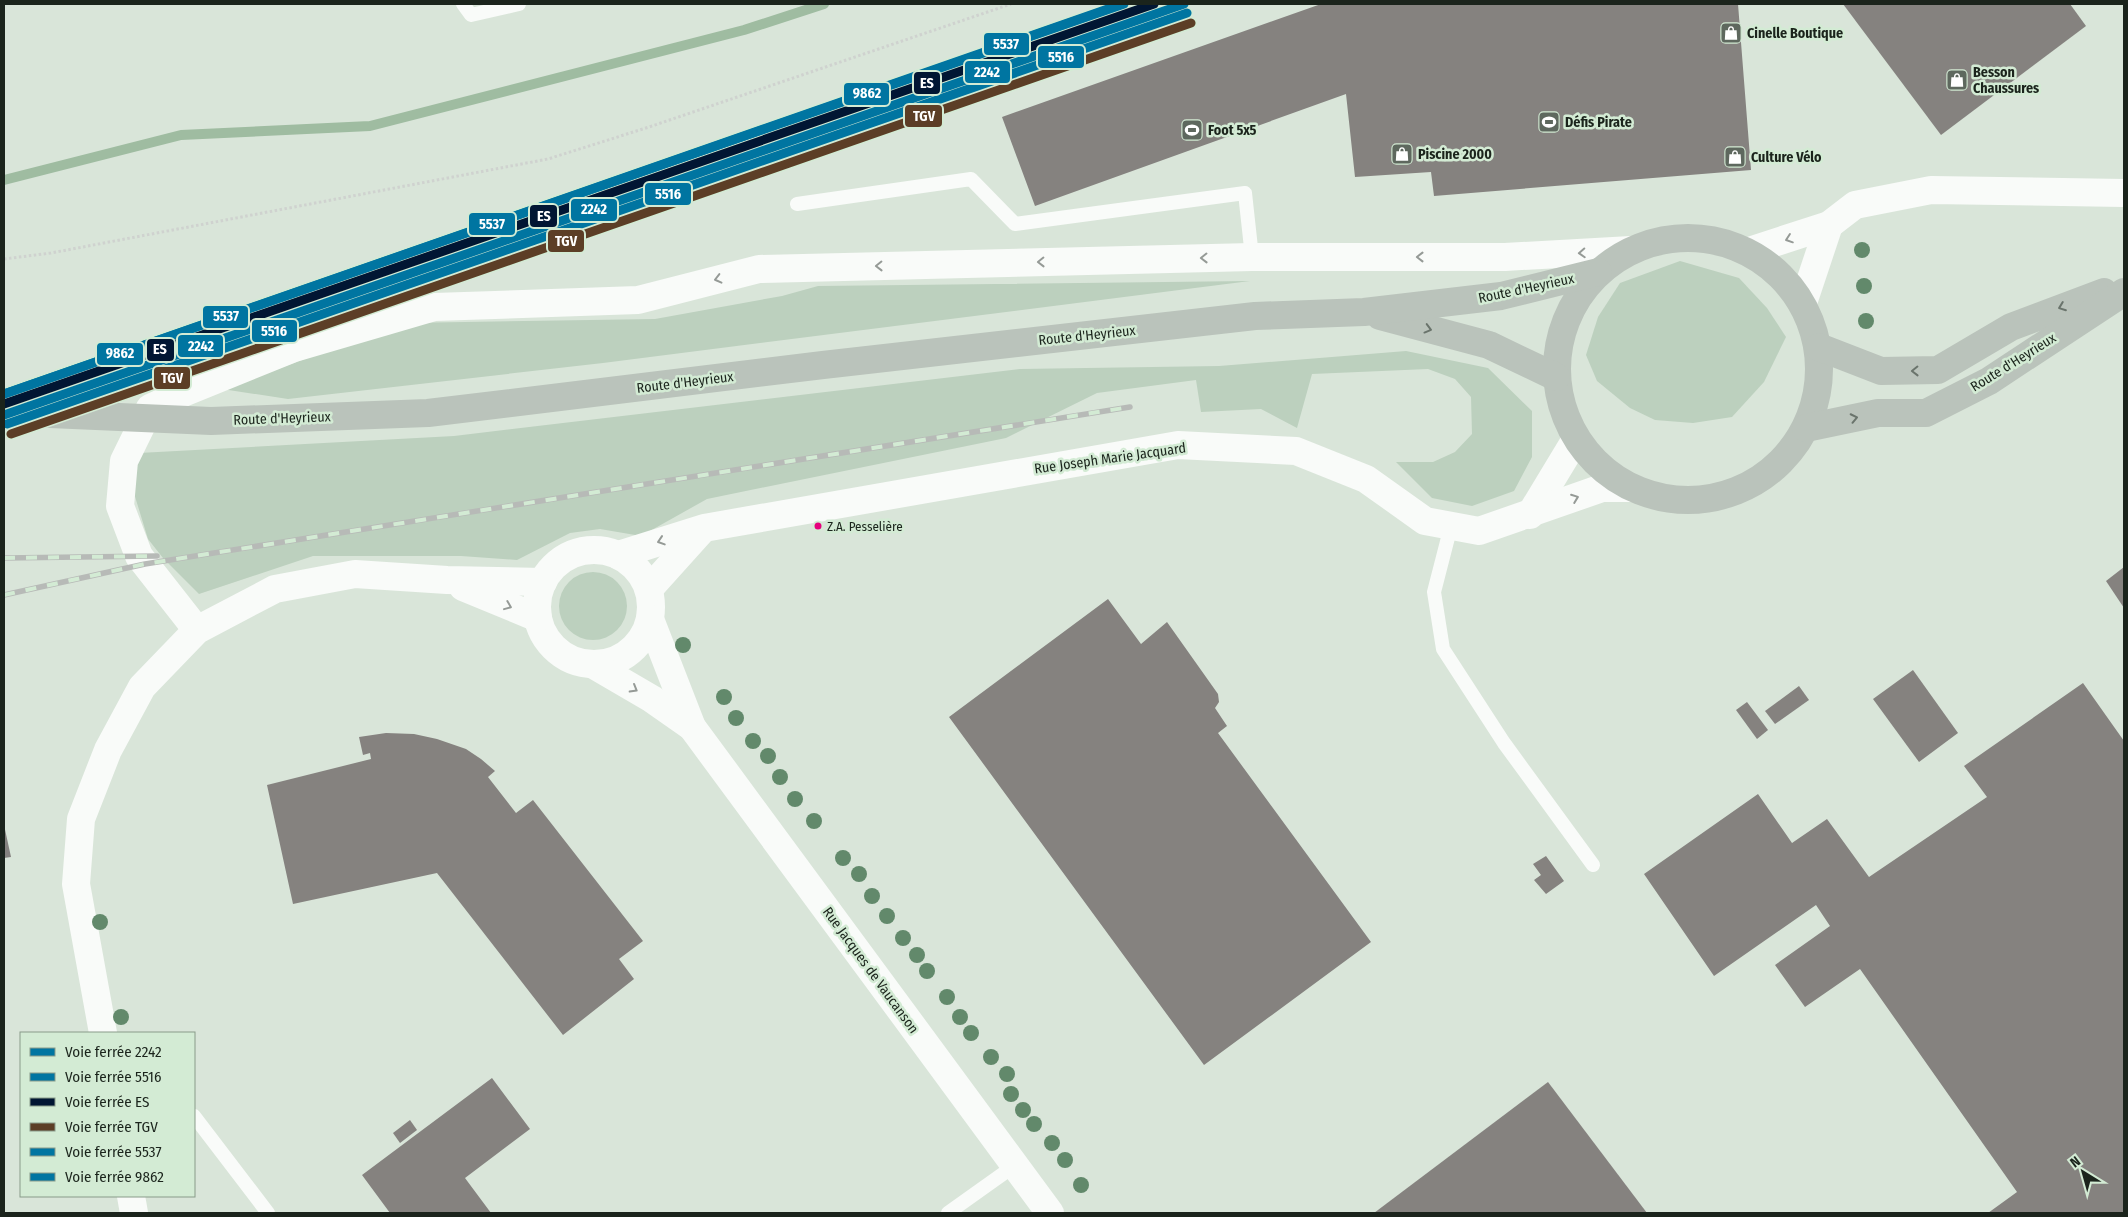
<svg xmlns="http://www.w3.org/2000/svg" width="2128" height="1217" viewBox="0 0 2128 1217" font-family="'Fira Sans Condensed',sans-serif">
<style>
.green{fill:#bcd0be}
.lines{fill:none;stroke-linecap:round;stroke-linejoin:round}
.stream{stroke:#9fbca1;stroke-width:10}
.building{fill:#85827f}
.path{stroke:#cfd2cf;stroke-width:3;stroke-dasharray:2.5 2.5;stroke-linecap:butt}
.service{stroke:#f9fbf9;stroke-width:14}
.minor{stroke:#f9fbf9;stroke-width:28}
.primary{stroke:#bac3bb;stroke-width:28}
.rail-casing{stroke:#b7bab7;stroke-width:5.5}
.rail{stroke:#d3ebd4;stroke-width:4;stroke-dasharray:11;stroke-linecap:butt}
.rail-1-casing{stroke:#d3ebd4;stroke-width:12}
.rail-2-casing{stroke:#d3ebd4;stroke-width:12}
.rail-3-casing{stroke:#d3ebd4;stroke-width:12}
.rail-4-casing{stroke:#d3ebd4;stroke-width:12}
.rail-5-casing{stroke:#d3ebd4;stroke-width:12}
.rail-6-casing{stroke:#d3ebd4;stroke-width:12}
.rail-1{stroke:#0075a1;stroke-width:9}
.rail-2{stroke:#0075a1;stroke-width:9}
.rail-3{stroke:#011633;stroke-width:9}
.rail-4{stroke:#5c3e26;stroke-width:9}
.rail-5{stroke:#0075a1;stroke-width:9}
.rail-6{stroke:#0075a1;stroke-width:9}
.tree{fill:#62896b}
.oneway{stroke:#959a96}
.oneway2{stroke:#6a746c}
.bus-dot{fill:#e5007d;stroke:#d3ebd4;stroke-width:2}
.labels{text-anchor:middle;stroke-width:5;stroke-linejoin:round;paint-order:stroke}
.bus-label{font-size:13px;fill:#1b241c;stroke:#d3ebd4;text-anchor:start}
.poi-label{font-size:14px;font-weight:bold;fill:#1b241c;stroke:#d3ebd4;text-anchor:start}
.street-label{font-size:14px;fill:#1b241c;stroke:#d3ebd4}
.line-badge{stroke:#d3ebd4;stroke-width:2}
.badge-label{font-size:14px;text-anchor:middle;font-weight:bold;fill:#fff}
</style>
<rect width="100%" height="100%" fill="#d9e5d9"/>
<g class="green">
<path d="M1680 261 1739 278 1767 308 1786 337 1764 382 1732 417 1693 423 1655 420 1630 408 1597 381 1586 355 1598 317 1620 283Z"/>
<path d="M1250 281 603 363 288 399 222 389 404 323 655 319 782 296 818 286Z"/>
<path d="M1406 351 1488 368 1532 411V457L1514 491 1472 506 1432 498 1396 462H1433L1455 452 1472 434 1471 397 1455 379 1428 369 1312 374 1297 428 1261 409 1201 412 1196 380 1097 393 1006 438 707 499 641 536 600 529 570 533 517 560 461 556H313L199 594 163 558 148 539 133 490 139 453 454 436 1020 369 1219 366Z"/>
<circle cx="593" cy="606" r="34"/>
</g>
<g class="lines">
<path class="stream" d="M4 180 181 135 370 126 744 30 824 4"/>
</g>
<g class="building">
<path d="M1321 4H1738L1751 170 1434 196 1431 172 1355 177 1346 94 1035 206 1002 117Z"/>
<path d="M1843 4H2070L2086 26 1941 135Z"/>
<path d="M2124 567V608L2106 581Z"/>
<path d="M1108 599 1141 644 1167 622 1218 694 1219 702 1215 708 1227 726 1218 733 1371 942 1204 1065 949 717Z"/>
<path d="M1913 670 1958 733 1919 762 1873 699Z"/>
<path d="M2083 683 2124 741V1213H1988L2017 1192 1860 969 1805 1007 1775 965 1830 926 1816 905 1714 976 1644 874 1758 794 1792 843 1827 819 1869 877 1987 797 1964 766Z"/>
<path d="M1799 686 1809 700 1775 724 1765 711Z"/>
<path d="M1747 702 1768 730 1757 739 1736 710Z"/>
<path d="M386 733 414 734 437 739 466 749 481 759 495 771 488 777 516 813 533 800 643 941 619 959 634 979 563 1035 437 873 293 904 267 785 371 759 370 753 363 755 359 737Z"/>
<path d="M4 825 11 857 4 858Z"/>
<path d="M1546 856 1564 881 1546 894 1534 880 1541 875 1533 864Z"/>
<path d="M492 1078 530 1129 465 1178 491 1213H390L362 1175Z"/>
<path d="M1548 1082 1647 1213H1374Z"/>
<path d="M410 1120 417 1130 400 1143 393 1133Z"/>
</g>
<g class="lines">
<path class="path" d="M4 259 51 253 548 159 649 127 1011 4"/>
<g class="service">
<path d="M463 4 471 15 519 4"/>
<path d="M797 204 971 179 1015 224 1245 193 1252 257"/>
<path d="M1451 526 1434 592 1443 649 1504 743 1593 865"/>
<path d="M194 1116 268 1213"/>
<path d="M948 1213 1014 1166"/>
</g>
<g class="minor">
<path d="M1749 251 1829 225 1855 205 1931 190 2124 193"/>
<path d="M1803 303 1829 225"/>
<path d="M1530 515 1576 439"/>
<circle cx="594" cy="607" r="57"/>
<path d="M618 555 704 528 1178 445 1296 451 1366 479 1425 521 1479 531 1602 488H1630"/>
<path d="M463 587 538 618"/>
<path d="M649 589 703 529"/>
<path d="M650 619 692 727 1050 1213"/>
<path d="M197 630 139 556 120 506 124 461 150 408 183 393 294 348 434 307 638 300 759 269 1252 257H1505L1631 250"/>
<path d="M592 664 652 699 692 727"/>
<path d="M103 1033 76 884 81 819 108 750 142 687 197 630 275 589 355 574 447 580 543 582"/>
<path d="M131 1196 134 1213"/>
</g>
<g class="primary">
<circle cx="1688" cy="369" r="131"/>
<path d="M1380 316 1489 345 1556 377"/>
<path d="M1819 347 1881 371 1938 370 2011 327 2104 292"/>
<path d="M4 412 211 421 428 413 823 365 1255 316 1364 312 1501 296 1598 272"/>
<path d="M1806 428 1878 413H1926L1989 381 2124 292"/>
</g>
<g class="rail-casing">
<g id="rail">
<path d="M4 558 157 556"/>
<path d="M4 595 145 564 1130 407"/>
</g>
</g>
<use href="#rail" class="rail"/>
<g class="rail-1-casing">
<path id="rail-1" d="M4 415 1184 4"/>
</g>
<g class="rail-2-casing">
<path id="rail-2" d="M7 424 1187 13"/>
</g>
<g class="rail-3-casing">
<path id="rail-3" d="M4 404 1154 4"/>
</g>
<g class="rail-4-casing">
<path id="rail-4" d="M11 434 1191 23"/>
</g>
<g class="rail-5-casing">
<path id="rail-5" d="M4 394 1122 4"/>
</g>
<g class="rail-6-casing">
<path id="rail-6" d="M4 394 1124 4"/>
</g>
<use href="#rail-1" class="rail-1"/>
<use href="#rail-2" class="rail-2"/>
<use href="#rail-3" class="rail-3"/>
<use href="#rail-4" class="rail-4"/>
<use href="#rail-5" class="rail-5"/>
<use href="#rail-6" class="rail-6"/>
</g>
<g class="tree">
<circle cx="1862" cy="250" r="8"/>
<circle cx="1864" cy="286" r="8"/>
<circle cx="1866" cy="321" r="8"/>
<circle cx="683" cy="645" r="8"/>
<circle cx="724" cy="697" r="8"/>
<circle cx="736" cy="718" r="8"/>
<circle cx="753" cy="741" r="8"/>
<circle cx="768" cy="756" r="8"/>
<circle cx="780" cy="777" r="8"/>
<circle cx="795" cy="799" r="8"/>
<circle cx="814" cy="821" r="8"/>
<circle cx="843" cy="858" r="8"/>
<circle cx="859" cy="874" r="8"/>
<circle cx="872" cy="896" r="8"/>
<circle cx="887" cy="916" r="8"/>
<circle cx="100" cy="922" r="8"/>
<circle cx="903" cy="938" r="8"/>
<circle cx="917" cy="955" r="8"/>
<circle cx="927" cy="971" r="8"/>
<circle cx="947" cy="997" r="8"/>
<circle cx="121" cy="1017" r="8"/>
<circle cx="960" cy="1017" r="8"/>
<circle cx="971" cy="1033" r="8"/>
<circle cx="991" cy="1057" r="8"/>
<circle cx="1007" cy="1074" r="8"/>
<circle cx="1011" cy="1094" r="8"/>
<circle cx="1023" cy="1110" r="8"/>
<circle cx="1034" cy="1124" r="8"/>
<circle cx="1052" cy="1143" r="8"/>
<circle cx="1065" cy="1160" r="8"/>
<circle cx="1081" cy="1185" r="8"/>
</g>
<defs><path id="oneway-chevron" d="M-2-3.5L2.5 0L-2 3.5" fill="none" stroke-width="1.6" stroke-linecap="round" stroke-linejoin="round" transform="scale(1.25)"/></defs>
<g class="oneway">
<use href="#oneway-chevron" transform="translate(1789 239) rotate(161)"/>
<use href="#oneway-chevron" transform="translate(1582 253) rotate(177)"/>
<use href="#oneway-chevron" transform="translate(1420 257) rotate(-180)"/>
<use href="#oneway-chevron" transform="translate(1204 258) rotate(179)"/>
<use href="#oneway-chevron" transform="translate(1041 262) rotate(179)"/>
<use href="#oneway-chevron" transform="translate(879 266) rotate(179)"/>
<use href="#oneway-chevron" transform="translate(718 279) rotate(166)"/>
<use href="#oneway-chevron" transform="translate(1575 498) rotate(-21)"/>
<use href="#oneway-chevron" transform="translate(661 541) rotate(162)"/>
<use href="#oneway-chevron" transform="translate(508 606) rotate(22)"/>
<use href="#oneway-chevron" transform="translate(634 689) rotate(30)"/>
</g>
<g class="oneway2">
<use href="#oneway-chevron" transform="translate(2062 307) rotate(159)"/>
<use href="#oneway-chevron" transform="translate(1428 329) rotate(15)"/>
<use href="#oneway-chevron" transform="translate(1915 371) rotate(179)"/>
<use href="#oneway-chevron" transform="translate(1854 418) rotate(-12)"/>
</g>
<defs>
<g id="shop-square" transform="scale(1.125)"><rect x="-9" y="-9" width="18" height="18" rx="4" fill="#5e685e" stroke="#d3ebd4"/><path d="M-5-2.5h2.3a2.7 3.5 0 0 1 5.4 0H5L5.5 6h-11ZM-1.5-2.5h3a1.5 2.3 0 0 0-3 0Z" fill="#fff"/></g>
<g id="stadium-square" transform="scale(1.125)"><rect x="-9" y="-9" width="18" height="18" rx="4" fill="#5e685e" stroke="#d3ebd4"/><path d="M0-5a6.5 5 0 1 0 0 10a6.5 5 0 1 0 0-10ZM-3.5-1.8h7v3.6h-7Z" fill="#fff"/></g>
</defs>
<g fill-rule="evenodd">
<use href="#shop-square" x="1731" y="33"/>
<use href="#shop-square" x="1957" y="80"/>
<use href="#stadium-square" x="1549" y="122"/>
<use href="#stadium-square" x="1192" y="130"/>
<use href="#shop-square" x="1402" y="154"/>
<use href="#shop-square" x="1735" y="157"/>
</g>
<circle class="bus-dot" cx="818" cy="526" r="4.5"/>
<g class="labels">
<g class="bus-label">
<text x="827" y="531">Z.A. Pesselière</text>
</g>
<g class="poi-label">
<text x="1747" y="38">Cinelle Boutique</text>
<text x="1973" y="77">Besson<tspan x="1973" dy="16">Chaussures</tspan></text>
<text x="1565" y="127">Défis Pirate</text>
<text x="1208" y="135">Foot 5x5</text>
<text x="1418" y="159">Piscine 2000</text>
<text x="1751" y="162">Culture Vélo</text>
</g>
<g class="street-label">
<text transform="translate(1526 288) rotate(-12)" y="5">Route d'Heyrieux</text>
<text transform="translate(1087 335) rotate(-6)" y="5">Route d'Heyrieux</text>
<text transform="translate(2013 362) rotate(-32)" y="5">Route d'Heyrieux</text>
<text transform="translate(685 382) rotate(-7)" y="5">Route d'Heyrieux</text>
<text transform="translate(282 418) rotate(-2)" y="5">Route d'Heyrieux</text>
<text transform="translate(1110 458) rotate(-8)" y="5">Rue Joseph Marie Jacquard</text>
<text transform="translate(871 970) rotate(54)" y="5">Rue Jacques de Vaucanson</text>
</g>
</g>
<g class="line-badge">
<rect x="983" y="32" width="47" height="24" rx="5" fill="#0075a1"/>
<rect x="1037" y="45" width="48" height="24" rx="5" fill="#0075a1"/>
<rect x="964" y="60" width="47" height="24" rx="5" fill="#0075a1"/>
<rect x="913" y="71" width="28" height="24" rx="5" fill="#011633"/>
<rect x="843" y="82" width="47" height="24" rx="5" fill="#0075a1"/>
<rect x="904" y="104" width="39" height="24" rx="5" fill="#5c3e26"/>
<rect x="644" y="182" width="48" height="24" rx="5" fill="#0075a1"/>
<rect x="570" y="198" width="48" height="24" rx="5" fill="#0075a1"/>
<rect x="529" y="204" width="29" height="24" rx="5" fill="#011633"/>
<rect x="468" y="212" width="48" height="24" rx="5" fill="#0075a1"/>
<rect x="547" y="229" width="38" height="24" rx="5" fill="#5c3e26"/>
<rect x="202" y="305" width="47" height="24" rx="5" fill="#0075a1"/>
<rect x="251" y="319" width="47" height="24" rx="5" fill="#0075a1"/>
<rect x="177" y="334" width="47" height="24" rx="5" fill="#0075a1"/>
<rect x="146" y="338" width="29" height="24" rx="5" fill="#011633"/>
<rect x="96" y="342" width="48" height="24" rx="5" fill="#0075a1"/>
<rect x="153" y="366" width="38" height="24" rx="5" fill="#5c3e26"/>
</g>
<g class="badge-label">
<text x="1006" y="49">5537</text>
<text x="1061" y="62">5516</text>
<text x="987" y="77">2242</text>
<text x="927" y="88">ES</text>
<text x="867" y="98">9862</text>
<text x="924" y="121">TGV</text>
<text x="668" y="199">5516</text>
<text x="594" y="214">2242</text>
<text x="544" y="221">ES</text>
<text x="492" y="229">5537</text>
<text x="566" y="246">TGV</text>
<text x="226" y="321">5537</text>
<text x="274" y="336">5516</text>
<text x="201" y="351">2242</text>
<text x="160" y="354">ES</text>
<text x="120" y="358">9862</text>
<text x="172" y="383">TGV</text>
</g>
<rect width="2128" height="1217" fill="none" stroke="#1b241c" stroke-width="10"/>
<rect x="20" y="1032" width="175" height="165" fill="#d3ebd4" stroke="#899b8a"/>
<rect x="30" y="1048" width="25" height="8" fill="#0075a1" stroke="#899b8a"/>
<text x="65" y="1057" font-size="15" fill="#1b241c">Voie ferrée 2242</text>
<rect x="30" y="1073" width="25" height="8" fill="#0075a1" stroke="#899b8a"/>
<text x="65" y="1082" font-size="15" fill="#1b241c">Voie ferrée 5516</text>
<rect x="30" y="1098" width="25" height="8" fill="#011633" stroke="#899b8a"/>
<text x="65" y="1107" font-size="15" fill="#1b241c">Voie ferrée ES</text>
<rect x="30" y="1123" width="25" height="8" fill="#5c3e26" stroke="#899b8a"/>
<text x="65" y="1132" font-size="15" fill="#1b241c">Voie ferrée TGV</text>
<rect x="30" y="1148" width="25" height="8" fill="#0075a1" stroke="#899b8a"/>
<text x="65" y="1157" font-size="15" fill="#1b241c">Voie ferrée 5537</text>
<rect x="30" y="1173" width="25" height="8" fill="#0075a1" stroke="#899b8a"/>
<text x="65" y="1182" font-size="15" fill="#1b241c">Voie ferrée 9862</text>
<g transform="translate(2083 1172) rotate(323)" stroke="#d3ebd4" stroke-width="4" paint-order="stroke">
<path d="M0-4L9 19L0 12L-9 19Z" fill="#1b241c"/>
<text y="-8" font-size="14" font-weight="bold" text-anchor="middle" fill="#1b241c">N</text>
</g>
</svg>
